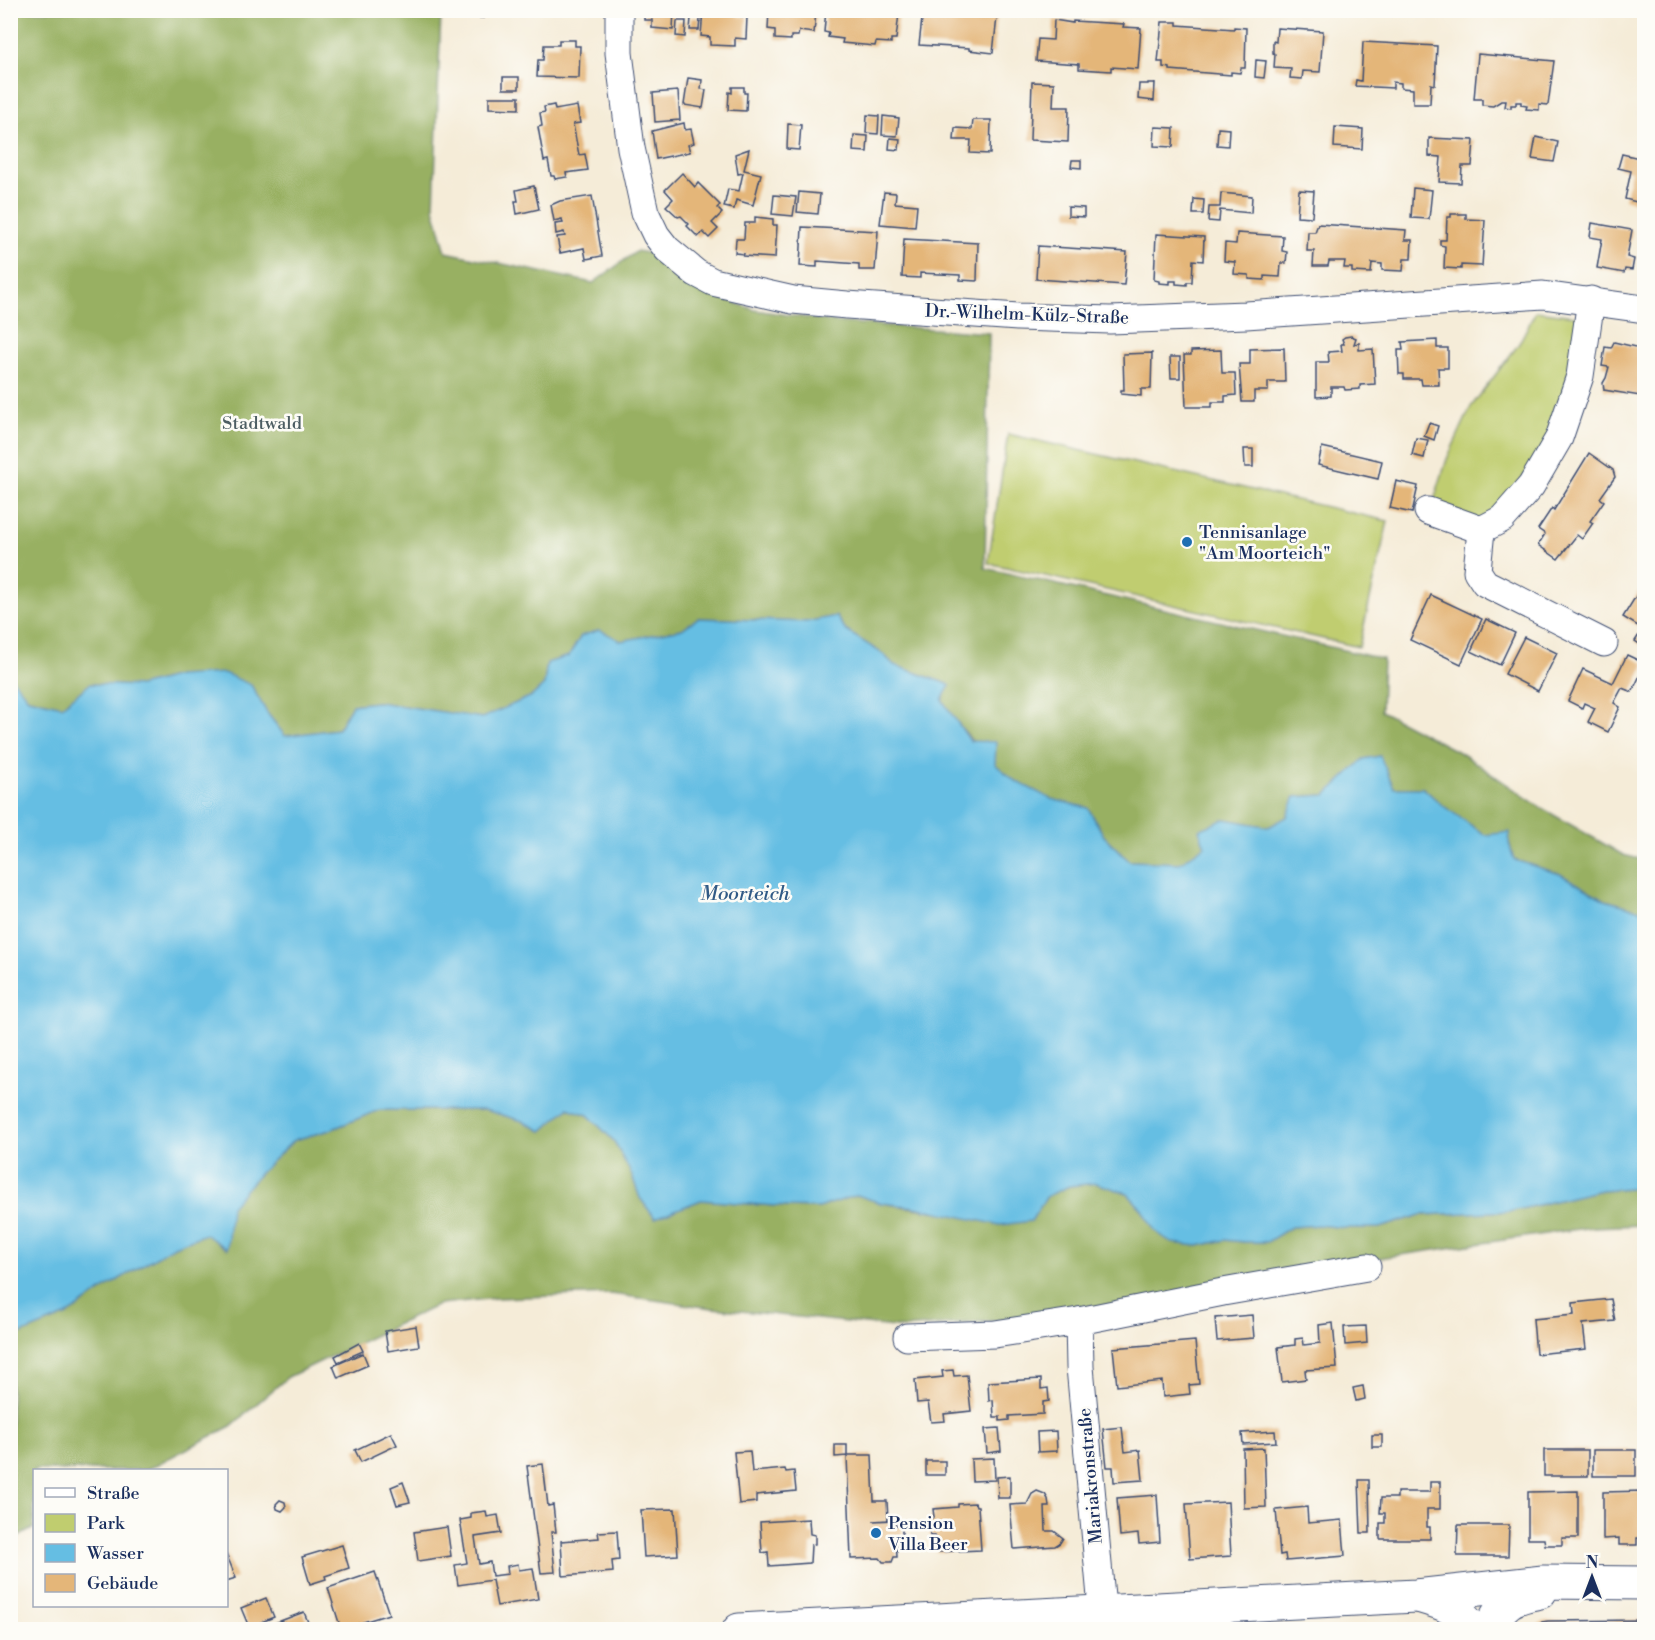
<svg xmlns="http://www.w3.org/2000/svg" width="1655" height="1640" viewBox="0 0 1655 1640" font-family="'Libre Bodoni',serif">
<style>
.green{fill:#c0cd6f;stroke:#6e7e66;stroke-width:1.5}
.forest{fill:#98b062;stroke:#5a7060;stroke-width:1.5}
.water{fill:#65bee3;stroke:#4076a0;stroke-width:1.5}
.building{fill:#e4b679}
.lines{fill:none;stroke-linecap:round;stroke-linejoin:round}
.minor-casing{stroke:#3c4b70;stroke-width:29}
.secondary-casing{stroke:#3c4b70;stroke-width:35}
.minor{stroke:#fff;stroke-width:27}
.secondary{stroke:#fff;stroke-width:33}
.poi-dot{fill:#1f6fb2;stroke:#fdfcf7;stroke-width:2}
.labels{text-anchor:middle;stroke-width:5;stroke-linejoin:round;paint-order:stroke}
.street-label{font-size:18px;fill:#1b2f5e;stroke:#fdfcf7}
.park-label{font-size:18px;fill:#4d5e63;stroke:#fdfcf7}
.poi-label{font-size:18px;fill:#1b2f5e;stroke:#fdfcf7;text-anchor:start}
.water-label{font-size:20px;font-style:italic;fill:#315a86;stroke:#fdfcf7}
</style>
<rect width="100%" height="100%" fill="#fdfcf7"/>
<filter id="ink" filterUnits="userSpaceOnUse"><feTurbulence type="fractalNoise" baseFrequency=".0167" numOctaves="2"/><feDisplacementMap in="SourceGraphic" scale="12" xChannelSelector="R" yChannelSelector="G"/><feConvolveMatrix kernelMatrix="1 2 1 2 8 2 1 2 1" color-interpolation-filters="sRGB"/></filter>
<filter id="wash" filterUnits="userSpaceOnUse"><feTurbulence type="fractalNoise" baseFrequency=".008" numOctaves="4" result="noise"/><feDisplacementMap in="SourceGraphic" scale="24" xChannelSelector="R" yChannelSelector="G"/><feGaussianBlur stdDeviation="1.35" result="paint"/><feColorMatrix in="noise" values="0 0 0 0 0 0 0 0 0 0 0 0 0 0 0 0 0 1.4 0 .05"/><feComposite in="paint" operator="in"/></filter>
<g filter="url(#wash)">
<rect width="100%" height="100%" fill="#f5ecd8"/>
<g class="green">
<path d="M1536 311 1583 317 1557 437 1481 527 1435 511V497L1447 459 1471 407 1518 345Z"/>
<path d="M1008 434 1388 521 1359 647 988 563Z"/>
</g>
<g class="forest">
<path d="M10 11H441L434 208 446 252 593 283 637 251 652 254 668 271 694 288 755 310 836 322 989 333 985 568 1383 659 1381 711 1464 755 1540 807 1623 855 1644 860V911L1605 900 1560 874 1514 860 1509 842 1485 835 1442 805 1423 788H1394L1379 756 1364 759 1326 795 1295 797 1288 817 1269 827 1225 819 1205 846 1180 863 1129 861 1104 836 1088 808C1076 805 1063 804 1051 800 1006 784 967 740 942 700L950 685 894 665 883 654 845 630 836 616 806 622 698 618 682 629 621 641 581 636 569 656 547 663 544 685 532 696 482 718 377 702 352 705 338 729 285 736 267 713 251 685 178 676 140 686 90 684 62 706 28 698 10 677Z"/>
<path d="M568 1108 588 1115 614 1141 632 1175 640 1198 655 1218 701 1200 787 1207 818 1208 857 1195 881 1203 951 1214 1031 1221 1047 1196 1069 1186 1096 1183 1127 1193 1141 1208 1155 1231 1198 1246 1225 1240 1244 1242H1267L1291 1227 1318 1225 1346 1228H1380L1420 1215 1512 1211 1601 1190 1644 1187V1225L1593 1227 1304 1269 1065 1315 904 1328 712 1308 611 1294 497 1298 440 1304 288 1377 231 1426 146 1470H34V1528L11 1541V1338L67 1315 113 1283 174 1246 205 1234 226 1249 230 1206 260 1173 294 1140 330 1130 379 1110H485L523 1121 542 1131Z"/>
</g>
<path class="water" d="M836 616 845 630 883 654 894 665 950 685 942 700 970 741 996 742 995 764 1014 780 1051 799 1088 808 1104 836 1129 861 1180 863 1205 846 1199 830 1225 819 1269 827 1287 817 1295 797 1326 795 1364 759 1380 756 1394 788H1423L1442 805 1485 835 1510 832 1509 843 1514 860 1560 874 1605 900 1644 911V1187L1601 1190 1512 1211 1420 1215 1380 1228H1346L1318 1225 1291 1227 1267 1242H1244L1225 1240 1198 1246 1172 1243 1155 1231 1141 1208 1127 1193 1096 1183 1069 1186 1047 1196 1031 1221 1000 1225 915 1207 881 1203 857 1195 818 1208 787 1207 701 1200 655 1218 640 1198 632 1175 614 1141 588 1115 568 1108 542 1131 523 1121 485 1110H379L330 1130 294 1140 260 1173 231 1206 227 1249 205 1234 174 1246 113 1283 67 1315 11 1338V677L28 698 62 706 90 684 140 686 178 676 224 673 251 685 267 713 285 736 338 729 352 705 377 702 482 718 532 696 544 685 547 663 569 656 581 636 600 630 621 641 682 629 698 618 806 622Z"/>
<g id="blocks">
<g class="building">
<path d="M467 10H484V18L467 17Z"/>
<path d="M644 10H674L673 30 652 28V20H644Z"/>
<path d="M703 10H737V16L747 17 746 39 735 38V46L710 45V37L701 36Z"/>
<path d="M769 10 816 12 814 33 799 31 798 36H791V40L775 39V30L768 29Z"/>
<path d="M826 10H894V13H899L896 39H891V43L876 42 875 46 842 43 843 39 828 37 829 33 824 32Z"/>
<path d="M923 10 973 13V10L990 11 989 16 997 17 993 53 969 50V48L919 45Z"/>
<path d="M691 18H700L699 30H690Z"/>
<path d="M1054 20 1073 23V21L1124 24 1123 27 1141 28 1138 69 1111 67V71L1079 69V64L1036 61 1038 39 1053 40Z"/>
<path d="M677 21H686L685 37 676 36Z"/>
<path d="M1162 22H1177V25L1234 29V27L1246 28 1245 68H1241L1240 73 1231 72V75L1170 70V68L1163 67V62H1158Z"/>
<path d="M1277 28 1323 31 1320 72 1303 71 1302 79 1290 78 1291 69 1274 68 1275 54 1273 53V41L1276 42Z"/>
<path d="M559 40H575V46H580L579 78 537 77 538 60H543L544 45H559Z"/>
<path d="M1363 42 1437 46 1435 85 1431 84 1430 104H1413V89L1401 88V83L1393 82V88L1355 86 1356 80 1361 81Z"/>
<path d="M1478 54 1554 61 1548 105 1539 104V110L1526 109 1527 106 1521 105V102H1516V105H1511V108L1505 107 1506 101H1501L1493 106 1482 105V99H1474Z"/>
<path d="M1256 60 1266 61 1264 78 1255 77Z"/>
<rect x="503" y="77" width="16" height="12"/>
<path d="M688 78 702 80 701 89 706 90 703 108 684 105Z"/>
<path d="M1032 82 1054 83 1053 107H1069L1068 142 1030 140Z"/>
<path d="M1148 83H1155L1154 101 1138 99 1139 84H1148Z"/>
<path d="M732 87H744V93H747L746 111 728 110 729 92 732 93Z"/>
<path d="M678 91 680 120 655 122 653 93Z"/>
<path d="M489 97H519V109L489 108Z"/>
<path d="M554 105 555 110 577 106 580 123 573 124 576 140 579 155 585 154 588 170 566 173 567 177 555 179 554 176H551L548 160 544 161 538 127 542 126 540 113 545 112 544 107Z"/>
<path d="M867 115 879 116 878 134 866 133Z"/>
<path d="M883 116 899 118 897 136 882 135Z"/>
<path d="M973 120H991L990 154 970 153 971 140H954L955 128 972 129Z"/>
<path d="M684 123 685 130 691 129 694 143 688 145 690 152 656 159 652 131Z"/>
<path d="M788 124 801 125 799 150 787 149Z"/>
<path d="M1155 127 1174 128 1173 147 1154 146Z"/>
<path d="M1335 127 1363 129 1362 149 1334 147Z"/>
<path d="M1218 128 1229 129 1228 146 1217 145Z"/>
<path d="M854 135 868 136 867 152 853 151Z"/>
<path d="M1536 137 1558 142 1554 162 1532 159Z"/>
<path d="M890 138 900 139 899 150 889 149Z"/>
<path d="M1429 138 1474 140 1472 166H1462L1461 183 1439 182 1441 157 1429 156Z"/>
<path d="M749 149 744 170 761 174 753 205 736 200 734 209 724 207 728 189 739 191 743 173 738 174 735 154Z"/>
<path d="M1622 154 1644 159V204L1625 199 1631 171 1618 168Z"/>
<path d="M1072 160H1081V168L1071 167Z"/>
<path d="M682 173 695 187 698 183 720 205 717 208 722 213 712 223 718 229 709 238 703 232 698 237 687 226 689 224 681 216 678 217 666 206 673 199 665 190Z"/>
<path d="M534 186 539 209 517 214 515 201H518L516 190Z"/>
<path d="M1413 188 1432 190 1429 219 1411 218Z"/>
<path d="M1299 190 1314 191 1312 217 1297 216Z"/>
<path d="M799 192 820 194 818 214 797 212Z"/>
<path d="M884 192 896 193 895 203 917 205 915 227 880 224Z"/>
<path d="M1221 193 1252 196 1251 213 1220 210 1219 222 1208 221 1209 207H1220Z"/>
<path d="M774 195 796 197 793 216 772 214Z"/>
<path d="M592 196 602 256 586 259 584 248 560 253 557 237 565 236 564 232 556 234 555 224 563 223 562 219 554 221 551 205 560 201Z"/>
<path d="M1194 199 1204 200 1203 214H1193Z"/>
<path d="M1068 207 1084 208V217L1068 216Z"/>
<path d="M1451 214H1466V219L1485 220 1482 266 1461 265V269L1444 268 1445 246 1440 245V240H1446L1447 217H1451Z"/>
<path d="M755 217 773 219V225H777L775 258 743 256 744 254 735 253 736 239H744L745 223H755Z"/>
<path d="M1592 223 1632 230 1627 257 1634 259 1632 270 1625 269 1624 273 1597 268 1602 239 1590 237Z"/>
<path d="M1318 224 1406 230 1405 240H1412L1411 259H1404L1403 271 1382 270V264L1372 263 1371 273 1352 272V268H1344L1345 261H1329L1328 266H1313L1314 251H1307L1308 232H1315Z"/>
<path d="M802 227 878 231 875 270H859V264L817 261V267L800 266Z"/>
<path d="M1237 233 1283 236 1282 251 1287 252 1286 263H1281L1280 277 1264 276V280L1249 279V275L1234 274 1235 262 1224 261 1225 243 1236 244Z"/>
<path d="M1156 234 1204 237 1203 261 1193 260 1192 282H1187V285L1176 284V281H1170V284L1159 283V281L1154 280Z"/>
<path d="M904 239 978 243 977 281 960 280V275L920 273V278L902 277Z"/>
<path d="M1038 246 1127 252 1124 285 1036 279Z"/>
<path d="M1351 336 1356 338 1354 344 1359 343V350L1373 349 1375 384 1360 385V389L1345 390 1344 387H1331V396L1316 397V362H1329L1328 352 1342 351 1341 344H1344L1342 339 1345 337Z"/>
<path d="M1437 340V348H1448V368H1438L1439 385H1422L1421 379H1404V374H1399L1398 350H1403L1402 342Z"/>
<path d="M1614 342 1644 349V368L1640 396 1604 390 1603 383 1606 378 1609 367 1602 366 1605 347 1611 348Z"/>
<path d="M1284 348 1285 382H1268V391H1254V402H1242L1239 364H1250V349Z"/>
<path d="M1221 350 1222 373H1235L1236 395 1225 396V402H1212V407H1186L1184 355H1191V351Z"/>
<path d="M1152 353 1151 389H1141V396L1121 394V390H1124L1123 354Z"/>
<path d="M1170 357H1180V378H1171Z"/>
<path d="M1429 423 1438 426 1434 440 1424 436Z"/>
<path d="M1416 438 1428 440 1424 458 1412 455Z"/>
<path d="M1322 447 1382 461 1378 479 1318 465Z"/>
<path d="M1244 449H1253V467H1245Z"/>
<path d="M1589 453 1613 470 1615 477 1600 498 1604 501 1590 521 1593 523 1582 539 1577 535 1558 559 1538 545 1545 534 1538 529 1552 508 1554 510Z"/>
<path d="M1396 481 1418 486 1412 513 1390 508Z"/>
<path d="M1639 591 1644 594V647L1635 641 1643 629 1623 617Z"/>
<path d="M1431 595 1482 619 1461 664 1410 640Z"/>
<path d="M1486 619 1515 633 1500 665 1471 651Z"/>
<path d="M1524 637 1557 653 1538 691 1505 674Z"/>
<path d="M1627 655 1644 663V667L1632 692 1622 688 1614 703 1620 707 1608 732 1588 722 1595 708 1584 703 1582 708 1568 701 1583 669 1613 683Z"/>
<path d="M1611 1299 1615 1321 1583 1324 1586 1349 1536 1354 1533 1319 1574 1315 1573 1303Z"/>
<path d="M1252 1315 1254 1338 1217 1341 1215 1318Z"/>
<path d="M1333 1323 1337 1368 1305 1370 1306 1379 1282 1382 1278 1347 1295 1345V1339L1303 1338 1304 1345 1320 1343 1319 1325Z"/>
<path d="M416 1326 419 1346 388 1351 385 1331Z"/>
<path d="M1366 1326 1367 1343 1345 1345 1344 1327Z"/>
<path d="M1195 1341 1199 1384 1189 1385 1190 1394 1163 1397 1162 1381 1117 1386 1113 1348Z"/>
<path d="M359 1343 363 1351 338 1362 335 1356Z"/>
<path d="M363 1353 368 1365 338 1378 333 1366Z"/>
<path d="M953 1370 954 1376 967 1375 971 1411 944 1414 945 1421 931 1422 928 1402 917 1403 915 1380 943 1377 942 1371Z"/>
<path d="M1041 1379V1389L1048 1388 1049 1401 1043 1402V1414L1009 1416V1420L1000 1421V1417H994L993 1400 989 1401 988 1382Z"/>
<path d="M1363 1386 1365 1399 1356 1401 1353 1388Z"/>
<path d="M1122 1427 1125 1452 1140 1450 1143 1480 1114 1482 1113 1467H1107L1103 1429Z"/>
<path d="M999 1428 1001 1451 987 1453 985 1429Z"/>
<path d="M1056 1431 1057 1451 1038 1452 1037 1432Z"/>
<path d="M1275 1431 1276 1442 1243 1444 1242 1433Z"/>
<path d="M391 1433 397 1445 361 1462 355 1450Z"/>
<rect x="1372" y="1435" width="10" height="12"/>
<path d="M835 1445H847V1455H872L874 1501H887L888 1520 873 1521 896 1520V1526L902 1525V1541H896L897 1557H894L892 1562H883L880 1558 851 1559 847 1456 835 1457Z"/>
<path d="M1264 1448 1266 1507 1244 1508 1243 1449Z"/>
<rect x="1544" y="1450" width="44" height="26"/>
<rect x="1593" y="1450" width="43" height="26"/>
<path d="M750 1451 752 1472 785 1469 786 1472 794 1471 796 1491 756 1495V1502L739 1504 734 1452Z"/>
<path d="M994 1458 995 1480 972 1481 971 1459Z"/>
<rect x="926" y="1461" width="19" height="14"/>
<path d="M543 1464 548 1506 553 1505 556 1532H551L555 1572 541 1573 527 1466Z"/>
<path d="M1010 1476V1498H998L997 1477Z"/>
<path d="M1359 1480H1369L1370 1533H1361Z"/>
<path d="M403 1482 410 1502 397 1505 391 1487Z"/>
<path d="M1430 1482H1440V1509H1427V1527H1430V1539H1380V1523H1385V1513H1380L1381 1498H1397V1492H1430Z"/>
<path d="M1037 1491 1045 1494 1048 1499 1049 1507H1045L1046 1531H1054L1063 1538 1060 1543 1055 1546 1014 1549 1010 1505 1027 1504 1032 1494Z"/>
<path d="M1578 1491V1538H1562V1545H1545L1544 1539H1528V1492Z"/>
<path d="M1644 1491V1538H1637V1545H1619V1538L1603 1539V1492Z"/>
<path d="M1157 1495 1160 1542 1139 1544 1138 1534 1120 1536 1117 1498Z"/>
<path d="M280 1500 285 1502 286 1507 282 1511 277 1509 276 1504Z"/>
<path d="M1228 1502 1231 1556 1190 1559 1186 1504Z"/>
<path d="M975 1503 976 1506H978L981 1550 936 1552 935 1536H930L929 1519 934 1517 933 1509 958 1507V1504Z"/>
<path d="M1307 1507 1308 1523 1342 1520 1345 1556 1286 1561 1285 1554 1280 1555 1276 1510Z"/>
<path d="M675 1509 678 1555 644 1557 641 1510Z"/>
<path d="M486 1511 487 1517 498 1515 501 1533 475 1537 479 1564 490 1562 492 1576 508 1574 507 1566 518 1564 519 1570 533 1568 538 1599 497 1606 492 1580 458 1585 455 1565 467 1563 460 1520 471 1518V1513Z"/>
<path d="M809 1519 810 1534 815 1535V1544L811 1545 810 1563 769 1566 768 1552 762 1553 760 1522Z"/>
<path d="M1458 1525H1509L1508 1556H1457Z"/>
<path d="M447 1527 451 1556 418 1561 414 1532Z"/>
<path d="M617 1531 619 1560 612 1561 613 1572 563 1576 561 1541 599 1538 598 1532Z"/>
<path d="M342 1545 349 1568 325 1576 326 1579 310 1584 302 1557Z"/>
<path d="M226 1553 236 1578 226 1581Z"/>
<path d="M375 1572 389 1614 341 1629 328 1588Z"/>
<path d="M266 1598 274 1617 249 1627 241 1608Z"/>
<path d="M304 1612 311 1630H277L275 1623Z"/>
<path d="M1644 1620V1630H1533L1542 1622 1548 1621Z"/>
</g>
</g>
</g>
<g filter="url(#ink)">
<use href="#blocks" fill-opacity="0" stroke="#3c4b70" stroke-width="1.5"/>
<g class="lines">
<g class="minor-casing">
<g id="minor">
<path d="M619 10V53L631 148 645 212 656 235 667 249 696 273 713 282 793 300 847 305 1018 317 1110 320 1246 315 1543 295 1644 309"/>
<path d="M1428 511 1481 530 1502 519 1531 486 1559 438 1580 376 1591 300"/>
<path d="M1481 530 1477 571 1485 583 1604 643"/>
<path d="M1079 1321 1080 1367 1104 1630"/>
<path d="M907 1337 995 1334 1079 1321 1223 1292 1367 1267"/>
</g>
</g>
<g class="secondary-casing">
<g id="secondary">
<path d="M1418 1596C1442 1603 1458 1607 1473 1630"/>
<path d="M739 1630 1416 1596 1543 1582 1644 1583"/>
<path d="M1491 1630C1500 1602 1513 1597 1540 1592"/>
</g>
</g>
<use href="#minor" class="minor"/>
<use href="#secondary" class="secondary"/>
</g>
</g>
<g class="poi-dot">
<circle cx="1187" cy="542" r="6"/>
<circle cx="876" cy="1533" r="6"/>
</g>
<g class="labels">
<g class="street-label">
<text transform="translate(1027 314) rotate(2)" y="6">Dr.-Wilhelm-Külz-Straße</text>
<text transform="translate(1090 1476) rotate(-95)" y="6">Mariakronstraße</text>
</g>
<g class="park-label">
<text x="262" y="429">Stadtwald</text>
</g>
<g class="poi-label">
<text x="1199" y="538">Tennisanlage<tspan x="1199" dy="21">"Am Moorteich"</tspan></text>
<text x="888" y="1529">Pension<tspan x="888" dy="21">Villa Beer</tspan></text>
</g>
<g class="water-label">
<text x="745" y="900">Moorteich</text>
</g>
</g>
<rect width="1655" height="1640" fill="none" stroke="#fdfcf7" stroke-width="36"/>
<rect x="33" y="1469" width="195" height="138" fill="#fdfcf7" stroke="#a3aaba" stroke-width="1.5"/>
<rect x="45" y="1488" width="30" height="9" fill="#ffffff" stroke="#a3aaba" stroke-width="1.5"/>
<text x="87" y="1499" font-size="18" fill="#1b2f5e">Straße</text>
<rect x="45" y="1514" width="30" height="18" fill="#c0cd6f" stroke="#a3aaba" stroke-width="1.5"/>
<text x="87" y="1529" font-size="18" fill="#1b2f5e">Park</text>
<rect x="45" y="1544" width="30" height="18" fill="#65bee3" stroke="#a3aaba" stroke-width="1.5"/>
<text x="87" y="1559" font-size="18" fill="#1b2f5e">Wasser</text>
<rect x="45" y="1574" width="30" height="18" fill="#e4b679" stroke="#a3aaba" stroke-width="1.5"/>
<text x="87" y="1589" font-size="18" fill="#1b2f5e">Gebäude</text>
<g transform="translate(1592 1577)" stroke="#fdfcf7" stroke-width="4.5" paint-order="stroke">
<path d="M0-4.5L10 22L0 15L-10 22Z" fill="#1b2f5e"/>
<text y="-9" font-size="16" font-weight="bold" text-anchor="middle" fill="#1b2f5e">N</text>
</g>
</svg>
